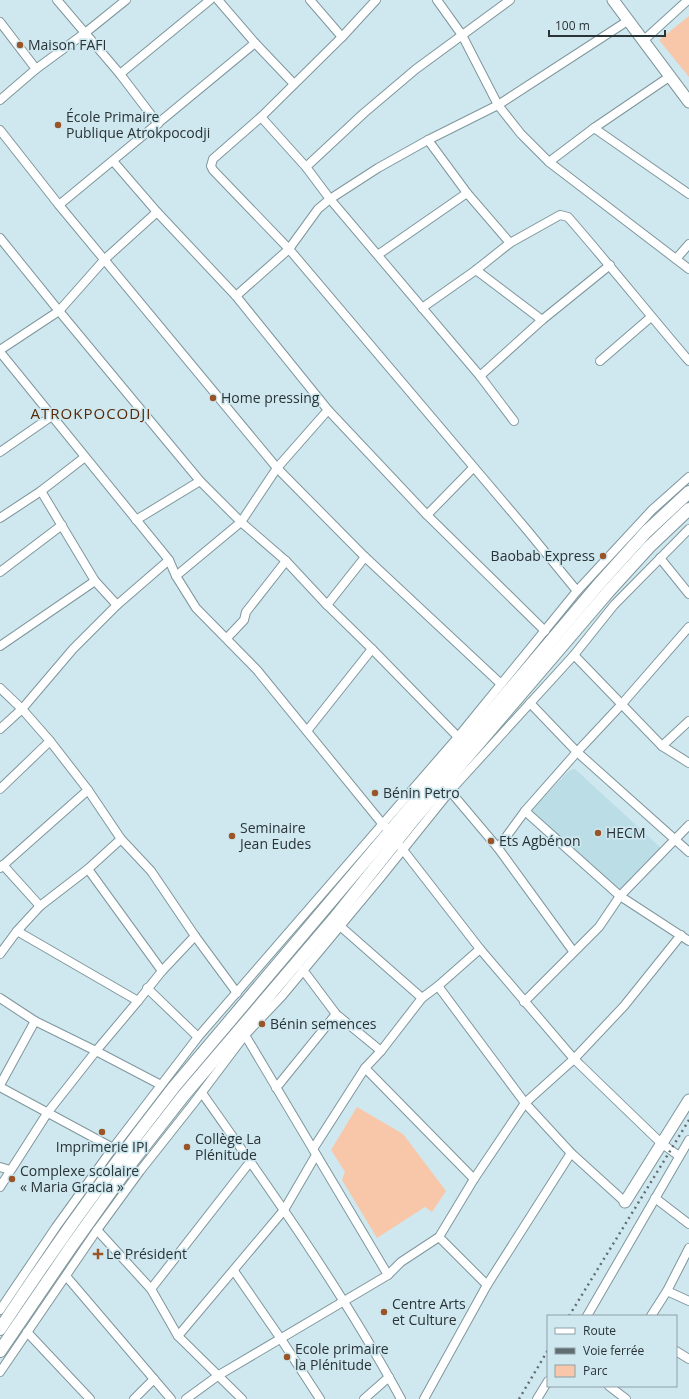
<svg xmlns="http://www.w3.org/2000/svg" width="689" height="1399" viewBox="0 0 689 1399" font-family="'Open Sans',sans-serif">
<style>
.built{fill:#badde6}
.green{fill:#f8c7aa}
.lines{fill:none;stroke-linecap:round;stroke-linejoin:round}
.minor-casing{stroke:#7f969c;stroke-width:10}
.major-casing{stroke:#7f969c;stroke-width:13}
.highway-casing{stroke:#7f969c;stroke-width:14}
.minor{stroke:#fff;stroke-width:8}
.major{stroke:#fff;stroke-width:11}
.highway{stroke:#fff;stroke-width:12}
.rail{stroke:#606e72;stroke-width:2.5;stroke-dasharray:2 4;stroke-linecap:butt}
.poi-dot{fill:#995527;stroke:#cfe8ef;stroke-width:1.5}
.labels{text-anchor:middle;stroke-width:3.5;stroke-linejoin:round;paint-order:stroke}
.poi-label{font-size:14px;fill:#2a3336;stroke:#cfe8ef;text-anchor:start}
.neighbourhood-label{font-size:15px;letter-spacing:1px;fill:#552806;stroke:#cfe8ef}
</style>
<rect width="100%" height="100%" fill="#cfe8ef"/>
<path class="built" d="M575 769 662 849 626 891H617L531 812 532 809 570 770Z"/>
<g class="green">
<path d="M689 16V77L659 40Z"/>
<path d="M357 1107 403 1134 446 1191 432 1212 425 1207 377 1238 342 1180 345 1172 331 1150Z"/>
</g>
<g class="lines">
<g class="minor-casing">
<g id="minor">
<path d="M57 0 120 74 158 124"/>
<path d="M218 0 255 43 294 84"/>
<path d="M310 0 342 37"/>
<path d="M376 0 342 37 261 117 213 159 211 166 213 170 289 249 527 530 577 591"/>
<path d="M437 0 462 35 498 105 521 134 549 162 689 269"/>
<path d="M0 22 36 69"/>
<path d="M644 40 688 0"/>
<path d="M120 74 210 0"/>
<path d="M0 100 36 69 85 33 126 0"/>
<path d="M261 117 306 167 330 199 480 376 514 421"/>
<path d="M594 128 689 194"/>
<path d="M0 130 59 205 277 468 365 557 501 684"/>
<path d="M428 140 467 193 510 243"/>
<path d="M113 161 157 212 236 296 328 410 427 515 545 631"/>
<path d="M549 162 594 128 669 77"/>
<path d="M306 167 364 113 416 69 510 0"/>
<path d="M59 205 255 43"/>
<path d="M0 238 59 311 200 481 241 522 286 561 327 605 372 649 458 737"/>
<path d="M379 254 467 193"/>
<path d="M676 259 689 244"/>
<path d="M476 270 542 320"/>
<path d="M236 296 289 249 318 209 330 199 378 168 428 140 498 105 629 20"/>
<path d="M422 308 476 270 510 243 560 215 568 217C609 264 648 313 689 361"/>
<path d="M0 350 59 311 105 259 157 212"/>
<path d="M0 352 169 560 176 576 196 608 257 670 385 827"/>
<path d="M600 361 651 317"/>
<path d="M480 376 542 320 610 265"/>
<path d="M0 452 52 416"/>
<path d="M41 491 95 581 117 605"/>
<path d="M427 515 473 468"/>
<path d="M0 518 41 491 85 457"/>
<path d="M136 520 200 481"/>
<path d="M660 558 689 594"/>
<path d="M0 572 62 525"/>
<path d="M176 576 241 522 277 468 328 410"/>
<path d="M327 605 365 557"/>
<path d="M227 638 244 620 246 612 286 561"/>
<path d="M0 646 95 581"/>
<path d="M574 655 662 746 689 763"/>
<path d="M0 688 22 709 50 741 88 790 121 839 151 871 195 936 237 993"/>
<path d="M530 703 577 752 689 852"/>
<path d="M0 729 22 709 73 649 117 605 169 560"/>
<path d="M307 731 372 649"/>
<path d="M662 746 689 721"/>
<path d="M0 789 50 741"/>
<path d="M450 791 498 848 573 951"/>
<path d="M525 811 620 896 689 941"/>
<path d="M400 846 480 949 574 1059 661 1143 679 1156"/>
<path d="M498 848 525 811 577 752 621 705 689 627"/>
<path d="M3 865 40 906"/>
<path d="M0 868 88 790"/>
<path d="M88 869 162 971"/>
<path d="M340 926 422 998"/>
<path d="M17 931 138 1001"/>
<path d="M0 954 17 931 40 906 88 869 121 839"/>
<path d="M303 970 336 1014 381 1051"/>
<path d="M438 986 525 1103 571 1153 625 1202"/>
<path d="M147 988 198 1037"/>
<path d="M0 998 35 1021 96 1051 161 1085"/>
<path d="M524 1002 599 927 620 896 689 825"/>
<path d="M245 1035 388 1275"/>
<path d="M365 1068 474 1179"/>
<path d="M0 1085 35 1021"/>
<path d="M0 1087 113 1148"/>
<path d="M276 1088 336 1014"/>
<path d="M202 1093C272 1192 343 1292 401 1399"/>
<path d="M313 1149 365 1068 381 1051 422 998 438 986 480 949"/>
<path d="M0 1167 10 1170"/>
<path d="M0 1187 48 1112 96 1051 138 1001 162 971 195 936"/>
<path d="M655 1198 689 1224"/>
<path d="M97 1230 151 1289 178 1336 242 1399"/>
<path d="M439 1237 487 1285"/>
<path d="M234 1271 281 1339 320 1399"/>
<path d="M66 1276 171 1399"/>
<path d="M151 1289 250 1162"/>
<path d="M667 1291 689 1301"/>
<path d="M0 1310 56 1227 113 1148 198 1037 458 737 577 591 652 510 689 477"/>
<path d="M587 1316 689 1140"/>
<path d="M651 1316 667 1291 689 1248"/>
<path d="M27 1332 90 1399"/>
<path d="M178 1336 284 1210 316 1155"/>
<path d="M676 1351 689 1359"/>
<path d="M0 1372 97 1230 140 1171 193 1104 245 1035 282 996 381 877 450 791 574 655 614 605 689 529"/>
<path d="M609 1386 626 1399"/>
<path d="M134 1399 154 1379"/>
<path d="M186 1399 219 1375 388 1275 401 1262 439 1237 474 1179 525 1103 574 1059 624 1006 681 935"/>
<path d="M364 1399 389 1377"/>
<path d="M424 1399 487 1285 571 1153"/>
<path d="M537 1399 548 1381"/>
</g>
</g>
<g class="major-casing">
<g id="major">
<path d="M613 0 689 102"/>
<path d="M625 1202 689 1100"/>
</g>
</g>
<g class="highway-casing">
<g id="highway">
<path d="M0 1329C55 1246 113 1165 174 1087L599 584 646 532 689 492"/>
<path d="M0 1351 71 1247 131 1163 184 1095 334 919 414 819 608 592 649 547 689 509"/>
</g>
</g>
<use href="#minor" class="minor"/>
<use href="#major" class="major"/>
<use href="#highway" class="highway"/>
<g class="rail">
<path d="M569 1316 689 1120"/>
<path d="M519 1399 548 1350"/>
</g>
</g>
<g class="poi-dot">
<circle cx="20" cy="45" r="4"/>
<circle cx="58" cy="125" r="4"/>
<circle cx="213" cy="398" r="4"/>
<circle cx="603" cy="556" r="4"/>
<circle cx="375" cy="793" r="4"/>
<circle cx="598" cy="833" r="4"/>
<circle cx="232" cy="836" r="4"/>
<circle cx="491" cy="841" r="4"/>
<circle cx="262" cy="1024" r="4"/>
<circle cx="102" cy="1132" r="4"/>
<circle cx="187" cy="1147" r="4"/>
<circle cx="12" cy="1179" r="4"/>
<path d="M96 1248h4v4h4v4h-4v4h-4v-4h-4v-4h4z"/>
<circle cx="384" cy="1312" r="4"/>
<circle cx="287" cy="1357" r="4"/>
</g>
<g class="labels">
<g class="poi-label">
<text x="28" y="50">Maison FAFI</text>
<text x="66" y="122">École Primaire<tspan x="66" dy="16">Publique Atrokpocodji</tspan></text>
<text x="221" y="403">Home pressing</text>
<text x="595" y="561" text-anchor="end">Baobab Express</text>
<text x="383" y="798">Bénin Petro</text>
<text x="240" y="833">Seminaire<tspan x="240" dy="16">Jean Eudes</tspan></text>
<text x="606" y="838">HECM</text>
<text x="499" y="846">Ets Agbénon</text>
<text x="270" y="1029">Bénin semences</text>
<text x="195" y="1144">Collège La<tspan x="195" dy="16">Plénitude</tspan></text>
<text x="102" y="1152" text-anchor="middle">Imprimerie IPI</text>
<text x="20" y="1176">Complexe scolaire<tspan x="20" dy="16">« Maria Gracia »</tspan></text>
<text x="106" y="1259">Le Président</text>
<text x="392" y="1309">Centre Arts<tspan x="392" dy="16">et Culture</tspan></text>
<text x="295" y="1354">Ecole primaire<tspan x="295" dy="16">la Plénitude</tspan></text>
</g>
<g class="neighbourhood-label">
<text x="91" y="419">ATROKPOCODJI</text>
</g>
</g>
<rect x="547" y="1315" width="130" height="72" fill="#cfe8ef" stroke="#8da0a5"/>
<rect x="555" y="1328" width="20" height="6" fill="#ffffff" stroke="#8da0a5"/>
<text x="583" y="1335" font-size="12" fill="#2a3336">Route</text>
<rect x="555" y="1348" width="20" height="6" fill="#606e72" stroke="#8da0a5"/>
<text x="583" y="1355" font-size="12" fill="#2a3336">Voie ferrée</text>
<rect x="555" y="1365" width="20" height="12" fill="#f8c7aa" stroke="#8da0a5"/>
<text x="583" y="1375" font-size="12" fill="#2a3336">Parc</text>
<path d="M549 30v6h116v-6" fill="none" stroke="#2a3336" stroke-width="2"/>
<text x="555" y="30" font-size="12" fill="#2a3336" stroke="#cfe8ef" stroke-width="3" paint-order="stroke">100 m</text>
</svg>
